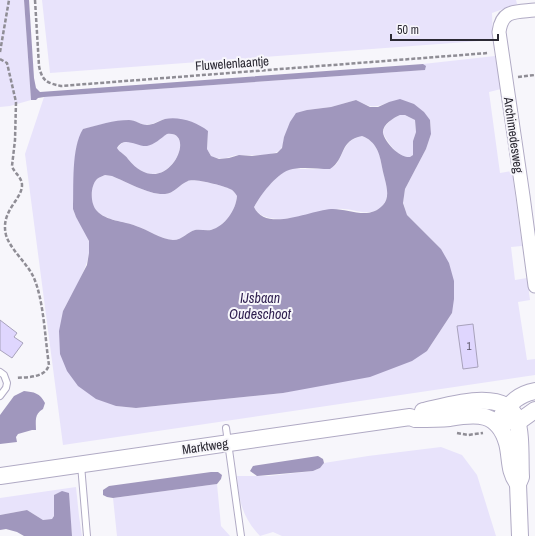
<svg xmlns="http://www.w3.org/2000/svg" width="535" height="536" viewBox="0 0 535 536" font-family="'Archivo Narrow',sans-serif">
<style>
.green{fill:#e8e3fb;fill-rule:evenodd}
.water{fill:#a097bd;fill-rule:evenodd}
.building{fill:#dfd6fe;stroke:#a8a2bb}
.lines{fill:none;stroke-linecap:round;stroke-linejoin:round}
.service-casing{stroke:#b0aac4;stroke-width:8}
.minor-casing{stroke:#b0aac4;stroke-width:15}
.tertiary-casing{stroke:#b0aac4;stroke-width:18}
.path{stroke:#8f8d95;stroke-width:2.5;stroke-dasharray:4 2;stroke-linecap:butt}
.service{stroke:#fff;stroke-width:6}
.minor{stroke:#fff;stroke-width:13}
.tertiary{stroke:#fff;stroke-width:16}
.labels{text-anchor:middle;stroke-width:4;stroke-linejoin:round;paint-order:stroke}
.number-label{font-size:11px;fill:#585466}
.street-label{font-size:13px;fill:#2b2933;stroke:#f7f6fb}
.water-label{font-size:14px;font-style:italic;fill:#2d1d4e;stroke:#f7f6fb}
</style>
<rect width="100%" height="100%" fill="#f7f6fb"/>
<g class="green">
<path d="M0 0H24L31 100 10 106 0 107Z"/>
<path d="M42 0H516L517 4 492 13 493 40 50 73Z"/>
<path d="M495 56 501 89 489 92 500 173 512 171 522 246 511 247 515 280 527 278 530 300 518 302 527 360 535 359V375L63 445 25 154 44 97 424 70 426 68 423 64ZM356 100C370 107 374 109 389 102L430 120 431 134 426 149 405 189 403 202 407 215 441 249 452 313 427 351 323 384 283 393 136 408 116 406 63 311C72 293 93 262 89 242 87 230 76 221 73 209L76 148 83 129 103 124 130 120 145 125 152 124 164 119 208 131 207 149 211 156C226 162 228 155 241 155 251 155 277 158 282 147 284 144 283 139 285 135 291 126 300 118 307 110L331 107Z"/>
<path d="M400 115H405L415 120 416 132 413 141V155L410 157C398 158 388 143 383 133 384 124 392 119 400 115Z"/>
<path d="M167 134C200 130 165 205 128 159 125 154 120 153 117 148L122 143 128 141 134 143 160 138Z"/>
<path d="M362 136C376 141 380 154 382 167 384 178 392 196 383 205 370 220 353 207 337 209 317 212 265 231 254 207 261 195 274 176 288 170 297 167 307 170 316 169 322 169 329 167 335 166 345 153 343 140 362 136Z"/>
<path d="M105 175 112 176C127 182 149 195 165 194 173 194 180 184 188 181 194 178 224 186 230 189 233 190 235 193 237 196 236 210 225 226 211 230 206 231 200 229 195 230 187 232 183 240 173 240 160 239 149 230 136 226 124 221 106 221 96 210 90 204 90 185 97 179 99 177 103 176 105 175Z"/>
<path d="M441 447 462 455 477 475 496 536H282L273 532 260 536C242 517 239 501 237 476H269L313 471 320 468 324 463 368 456Z"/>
<path d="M217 484 221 526 230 536H117L113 498Z"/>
<path d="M76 487 79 516 82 536H72L68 493 54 495V516L52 519 43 520 27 510 0 515V498Z"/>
</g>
<g class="water">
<path d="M24 0H29L34 78 36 88 40 92 423 64 426 66 425 70 44 97 38 98 36 100H31Z"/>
<path d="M400 99 414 104 424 112 430 120 431 134 426 149 405 189 403 203 407 215 441 249 449 263 454 281V299L452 313 427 351 412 361 370 377 283 393 136 408 116 406 96 399 78 386 67 371 60 354 59 331 63 311 87 265 89 253V241L76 217 73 209C74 186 71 148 83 129 98 125 114 120 129 120 135 120 141 125 147 125 153 125 159 121 165 119 179 116 197 122 208 131L207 149 211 156 219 159 229 158 239 155 252 156 277 153 282 148 284 137 290 122 296 113 307 110 331 107 356 100 370 107H378L389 102ZM400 115H405L415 120 416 132 413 141V155L410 157C400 158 385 143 383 133 382 125 393 118 400 115ZM167 134C200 130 165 205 128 159 125 154 120 153 117 148 124 135 137 147 147 146 154 145 161 138 167 134ZM362 136C376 141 380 154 382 167 384 179 392 196 383 205 369 221 348 208 331 209 311 210 266 233 254 207 261 195 275 175 289 170 301 166 317 169 330 169 346 159 339 140 362 136ZM105 175 112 176C127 182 149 195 165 194 173 194 180 184 188 181 194 178 224 186 230 189 233 190 235 193 237 196 236 210 225 226 211 230 206 231 200 229 195 230 187 232 183 240 173 240 160 239 149 230 136 226 124 221 106 221 97 211 90 204 90 186 97 179 99 177 103 176 105 175Z"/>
<path d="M24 391C34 392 40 393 45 403L43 409C34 414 36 421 36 430H32L18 434 16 437 17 442 0 444V415L14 396Z"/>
<path d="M318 456 323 459 324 463 320 468 313 471 257 476 250 471 253 466Z"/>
<path d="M211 472H218L222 475 221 479 217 484 113 498 107 497 103 495V490L109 486Z"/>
<path d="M62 491 69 493 72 536H24L17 532 6 529 0 530V515L27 510 43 520 52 519 54 516V495Z"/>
</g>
<g class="building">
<path d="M0 320 17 333 14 337 23 343 12 358 0 350Z"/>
<path d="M473 324 478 367 463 369 457 326Z"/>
</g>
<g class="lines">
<g class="service-casing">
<g id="service">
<path d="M0 372 4 375 7 383 6 388 0 396"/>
<path d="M226 428 241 536"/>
<path d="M81 465 87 536"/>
</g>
</g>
<g class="minor-casing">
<path id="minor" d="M535 10C516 12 502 9 499 32L523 196 535 286"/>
</g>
<g class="tertiary-casing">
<g id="tertiary">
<path d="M423 411C447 406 504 387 516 418 522 433 520 460 521 477L518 484 520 536"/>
<path d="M502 415C511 402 519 394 535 391"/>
<path d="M506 422 521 420 535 410"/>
<path d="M0 476 410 417 415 419C427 419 439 419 450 418 477 413 498 412 507 443 511 458 508 471 518 484"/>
</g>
</g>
<g class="path">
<path d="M35 0 39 66C42 81 47 83 61 86L488 53"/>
<path d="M0 52 9 0"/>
<path d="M0 59 7 63 16 102 15 140 12 166C14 173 22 177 22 185 22 200 0 211 6 235 10 249 26 262 33 276 44 299 45 340 49 365 45 378 28 377 16 378"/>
<path d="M518 77 535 75"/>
<path d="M457 433 468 435 483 433"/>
</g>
<use href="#service" class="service"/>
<use href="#minor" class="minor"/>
<use href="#tertiary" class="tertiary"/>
</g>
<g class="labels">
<g class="number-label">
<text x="469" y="350">1</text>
</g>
<g class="street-label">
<text transform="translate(232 63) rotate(-4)" y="5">Fluwelenlaantje</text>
<text transform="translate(514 135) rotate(82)" y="5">Archimedesweg</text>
<text transform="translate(205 446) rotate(-8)" y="5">Marktweg</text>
</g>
<g class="water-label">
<text x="260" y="303">IJsbaan<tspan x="260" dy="16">Oudeschoot</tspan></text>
</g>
</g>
<path d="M391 34v6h107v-6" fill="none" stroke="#2b2933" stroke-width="2"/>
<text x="397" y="34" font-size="12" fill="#2b2933" stroke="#f7f6fb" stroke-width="3" paint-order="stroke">50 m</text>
</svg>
